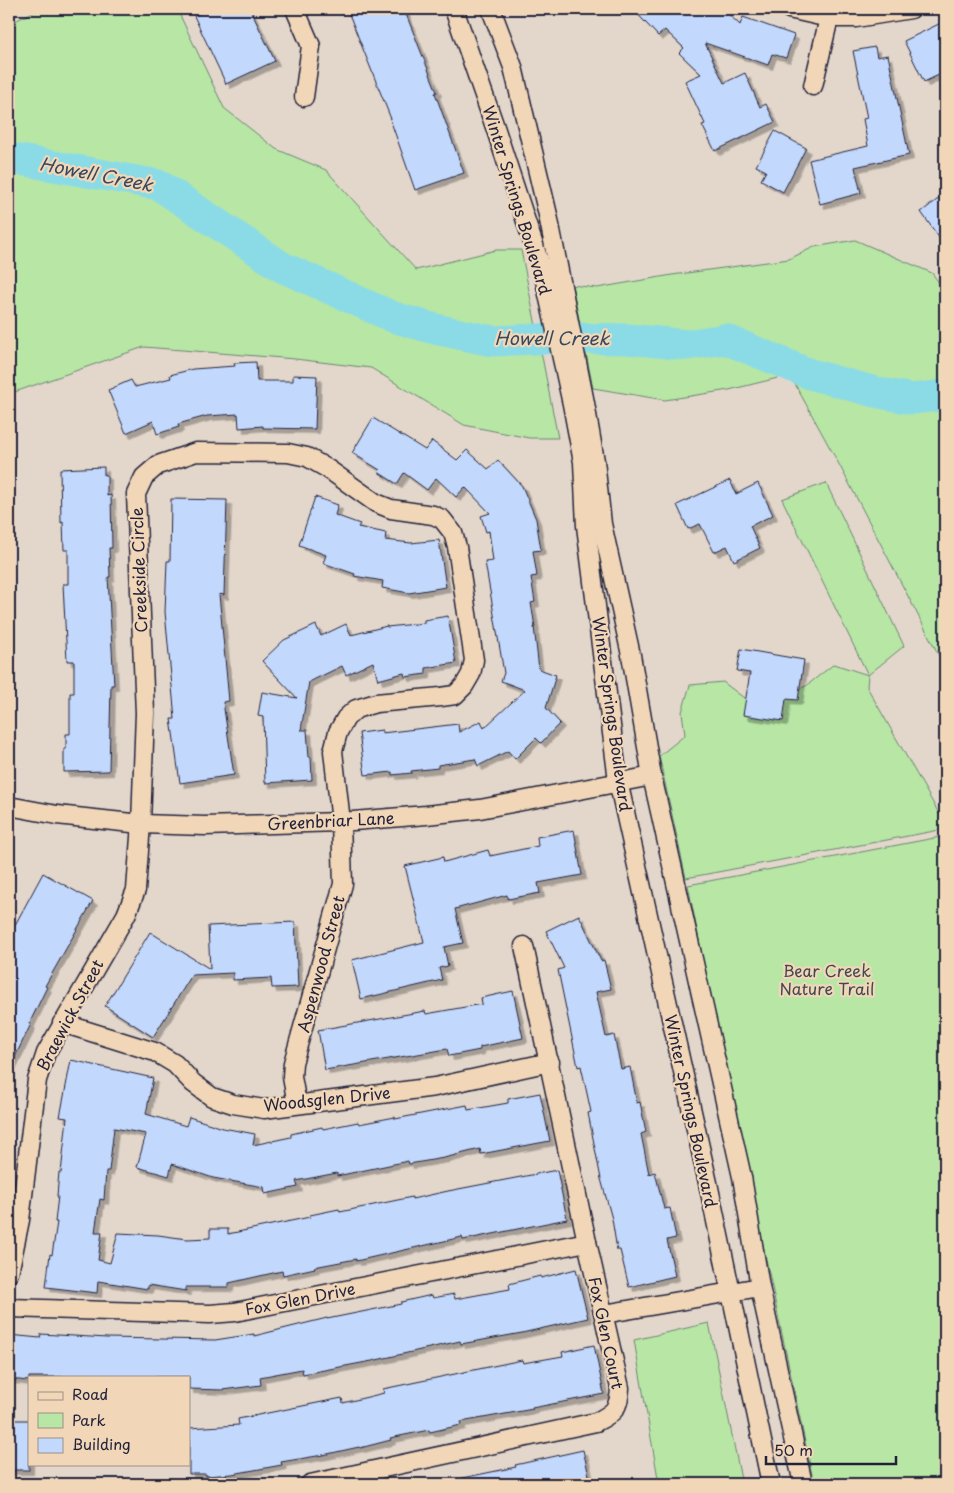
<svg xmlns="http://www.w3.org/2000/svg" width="954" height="1493" viewBox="0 0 954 1493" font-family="'Playpen Sans',sans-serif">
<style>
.green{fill:#b7e6a5;stroke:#6c8470}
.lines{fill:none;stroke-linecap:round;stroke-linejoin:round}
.river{stroke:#8bdbe6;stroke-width:31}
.building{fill:#c2d8fc;stroke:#22223b;filter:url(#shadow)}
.minor-casing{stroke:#22223b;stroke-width:21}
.minor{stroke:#f1d7b8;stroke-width:18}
.labels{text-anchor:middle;stroke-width:4.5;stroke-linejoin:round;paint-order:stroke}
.street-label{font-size:16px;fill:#22223b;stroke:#f1d7b8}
.park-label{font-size:16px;fill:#404950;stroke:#f1d7b8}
.water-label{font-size:18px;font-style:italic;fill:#37475d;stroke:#f1d7b8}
</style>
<defs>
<filter id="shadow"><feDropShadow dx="4.5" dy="4.5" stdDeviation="0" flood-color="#0004"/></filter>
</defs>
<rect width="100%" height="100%" fill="#e3d7cc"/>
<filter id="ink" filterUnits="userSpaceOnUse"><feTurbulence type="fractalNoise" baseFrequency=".02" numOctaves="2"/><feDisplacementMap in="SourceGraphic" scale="10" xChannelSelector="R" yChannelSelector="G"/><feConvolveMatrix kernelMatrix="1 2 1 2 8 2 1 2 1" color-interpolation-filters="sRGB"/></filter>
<g filter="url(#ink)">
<g class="green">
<path d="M39 9H177L224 108 276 149 326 170 416 270 496 250H521L558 438H529L464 425 371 368 295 359 144 347 9 394V24Z"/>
<path d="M855 240 932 273 945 291V667L841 468 790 375 729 390 665 400 593 388 572 285 597 288 672 275 789 259 814 247Z"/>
<path d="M826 483 904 646 868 675 867 687 945 824V829L686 878 659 756 685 735 682 712 690 685 723 682 748 701 778 697 806 686 834 664 868 675 782 499Z"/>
<path d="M945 836V1484H814L756 1212 731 1101 688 885Z"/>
<path d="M709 1323 742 1484H659L634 1340Z"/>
</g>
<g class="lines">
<path class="river" d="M9 158 159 185 282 267 393 317 435 329 492 341 558 338 628 339 687 345 725 339 810 374 875 392 912 399 945 395"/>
</g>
<g class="building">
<path d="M209 9H250L275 61 226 84 194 16Z"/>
<path d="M347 9H404L437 92 435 93 464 173 415 190 390 119H391Z"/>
<path d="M633 9H723L740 25 743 17 794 35 786 58 772 54 768 65 705 43 724 83 745 73 760 107 766 104 775 122 715 151 702 125 705 124 685 81 701 74 679 53 684 48 665 30 658 36Z"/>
<path d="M945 21V72L924 82 904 41Z"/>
<path d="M875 47 877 57 888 55 909 155 855 167 861 193 820 204 809 160 868 146 863 119 867 118 853 51Z"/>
<path d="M775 131 806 148 783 192 761 180 766 171 756 166Z"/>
<path d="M945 194V246L921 212Z"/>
<path d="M256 362 257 381H293V375L317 376 315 429 263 428V426L239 428 238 414 207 416 178 424 179 427 157 434 153 421 126 433 108 390 131 380 135 387 171 378 170 375 193 369 235 366 234 363Z"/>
<path d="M373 418 425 450 432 441 457 460 467 450 488 469 498 460 522 486 536 519 541 550 533 551 537 576 531 577 535 602 531 603 535 627H534L539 669 556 675 546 708 560 723 541 743 536 738 515 759 508 751 478 766 475 759 438 765V768L411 771 412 773 392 775V772L365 775 359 733 382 730V733L458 724 459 732 481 721 484 728 525 690 501 681 504 673 485 562 493 561 489 531 486 532 481 516 490 513 465 487 456 497 436 478 427 490 404 473 397 484 378 472 380 470 352 453Z"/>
<path d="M104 467V475H107V496L111 495 112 548H109L110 577H108L114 685H111L109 771 64 772V749H66V734H70V693H74V661H67L63 584H68V550H64L63 522 61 523 60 469Z"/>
<path d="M730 480 736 494 758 483 773 515 750 526 760 548 734 561 727 546 714 552 700 524 688 529 677 505Z"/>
<path d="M315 497 338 505 335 515 360 524 358 527 386 533 385 540 411 543 439 540 446 587 409 593 382 588 383 581 354 576 355 574 323 563 326 555 299 545Z"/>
<path d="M171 499 227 500 224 595 219 594 229 701 223 702 234 775 180 783 171 719H175L165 612 167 561H170Z"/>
<path d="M448 616 456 663 426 668V674L405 677 404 673 378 680 373 662 346 675 342 666 309 682 301 730H307L309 757H311L312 780 265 783 263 717 258 716 262 692 297 698 262 661 284 640 316 625 321 636 346 624 351 635 387 626V627L424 623V620Z"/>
<path d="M741 649 804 660 798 700 786 699 783 721 743 715 750 673 737 671Z"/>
<path d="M574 830 582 875 538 883 540 893 508 899 507 895 455 909 463 943 444 947 448 966 439 968 442 980 361 999 352 960 424 942 405 866 443 857 444 862 488 850 490 856 538 846 537 837Z"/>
<path d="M43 873 93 901 45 986 47 987 29 1024H31L9 1069V936Z"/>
<path d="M579 915 601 961 604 960 611 989 596 992 606 1037 614 1035 621 1069 630 1067 637 1103 640 1102 646 1132 641 1134 649 1174 655 1172 664 1209 670 1208 676 1238 667 1240 675 1276 629 1287 620 1250H617L612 1219 601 1179 588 1113 591 1112 581 1066 578 1067 558 970 564 968 546 931Z"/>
<path d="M295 922 298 987 272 988 271 978 233 980V973L192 975 153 1037 105 1006 150 932 210 969 208 926Z"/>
<path d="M513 991 523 1038 480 1047V1050L449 1056 447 1049 325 1070 318 1030 425 1011 426 1014 482 1004 481 998Z"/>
<path d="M71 1060 153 1078 146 1114 186 1126 189 1117 223 1128 255 1134 253 1145 291 1137V1134L322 1127 323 1129 358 1122 359 1124 395 1117V1119L467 1105 468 1110 508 1103V1099L540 1093 550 1141 481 1154 480 1149 444 1158 409 1164 408 1161 337 1176V1173L296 1181 298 1187 265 1194 264 1187 213 1178 172 1164 169 1176 137 1167 146 1134 114 1128 109 1171H106L104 1200 100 1199 95 1232H102L98 1260 110 1263 118 1233 158 1235 187 1239 210 1238V1229H228V1234L310 1217V1215L339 1209 340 1212 412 1197V1199L448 1191 557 1170 567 1219 463 1240 462 1237 356 1261V1259L314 1267 315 1268 283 1275 282 1271 229 1283V1287H186V1291L148 1285V1289L98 1281 97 1293 46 1287 50 1254 52 1255 57 1222H55L58 1196H57L59 1172 61 1173 67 1118 60 1117Z"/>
<path d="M576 1269 588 1318 522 1333 461 1344 460 1341 372 1361 303 1374 302 1369 260 1377 261 1385 222 1390 189 1389V1377H29V1381L9 1379V1335L40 1338 41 1334 107 1338 215 1340 254 1334V1336L327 1318V1319L401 1304V1302L432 1295 433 1298 454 1294 455 1299 510 1289 509 1284 540 1276 541 1278Z"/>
<path d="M594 1345 604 1394 532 1408 533 1409 461 1422V1425L430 1432 429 1430 390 1438 391 1440 360 1448 359 1447 323 1455 281 1462 282 1465 232 1474 206 1476V1474H189V1428L239 1425 238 1419 342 1398 343 1403 384 1393 383 1389 522 1360 523 1363 563 1356 562 1352Z"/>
<rect x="9" y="1420" width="20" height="50"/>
<path d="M583 1450 591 1484H463L462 1478 516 1467 515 1465Z"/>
</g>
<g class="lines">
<g class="minor-casing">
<g id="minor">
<path d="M295 9 311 46 304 97"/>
<path d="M454 9 495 127 544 276 572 404 583 462 586 526 618 781 708 1183 771 1484"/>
<path d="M491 9 513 67 548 215 585 403 595 461 602 524 631 655 652 776 742 1177 760 1287 803 1484"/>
<path d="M789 9 829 18H856L911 9"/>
<path d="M813 86 829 18"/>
<path d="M9 806 57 815 141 824 205 826 341 822 426 815 480 809 652 776"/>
<path d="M62 1023 155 1052 175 1064 193 1083 212 1097 233 1104 264 1109 435 1087 550 1062"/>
<path d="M9 1273 20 1220 37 1080 46 1053 126 915 136 890 141 824 145 713 136 494 144 477 158 465 196 452 288 453 307 457 328 469 376 503 391 509 433 515 442 519 453 533 457 547 474 660 471 674 464 686 455 695 441 697 376 703 356 709 346 718 338 732 333 751 341 822 343 884 293 1063 292 1077 297 1104"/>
<path d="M9 1308 210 1314 235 1312 587 1242"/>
<path d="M604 1314 760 1287"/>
<path d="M310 1484 596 1422C614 1413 619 1409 620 1388L587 1242 524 946"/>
</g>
</g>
<use href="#minor" class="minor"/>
</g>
</g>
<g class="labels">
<g class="street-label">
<text transform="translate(517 200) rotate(73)" y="6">Winter Springs Boulevard</text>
<text transform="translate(139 570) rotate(-92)" y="6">Creekside Circle</text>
<text transform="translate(612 714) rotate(82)" y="6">Winter Springs Boulevard</text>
<text transform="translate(331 821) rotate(-3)" y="6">Greenbriar Lane</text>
<text transform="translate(321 964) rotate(-75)" y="6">Aspenwood Street</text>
<text transform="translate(70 1015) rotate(-62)" y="6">Braewick Street</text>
<text transform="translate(327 1099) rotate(-6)" y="6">Woodsglen Drive</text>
<text transform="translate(691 1111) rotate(78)" y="6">Winter Springs Boulevard</text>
<text transform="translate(300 1299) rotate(-11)" y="6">Fox Glen Drive</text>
<text transform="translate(606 1333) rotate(78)" y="6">Fox Glen Court</text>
</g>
<g class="park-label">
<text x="827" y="977">Bear Creek<tspan x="827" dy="18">Nature Trail</tspan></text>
</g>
<g class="water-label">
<text transform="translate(96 175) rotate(11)" y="6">Howell Creek</text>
<text x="552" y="345">Howell Creek</text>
</g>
</g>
<rect width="954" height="1493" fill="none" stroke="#f1d7b8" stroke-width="30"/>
<rect x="15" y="15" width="924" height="1463" fill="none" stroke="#22223b" stroke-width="2" filter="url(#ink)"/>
<rect x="28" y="1376" width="162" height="90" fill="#f1d7b8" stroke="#9e8f86"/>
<rect x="38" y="1392" width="25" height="8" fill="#f1d7b8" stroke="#9e8f86"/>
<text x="72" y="1400" font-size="15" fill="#22223b">Road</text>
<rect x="38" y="1413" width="25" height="15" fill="#b7e6a5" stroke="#9e8f86"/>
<text x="72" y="1426" font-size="15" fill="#22223b">Park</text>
<rect x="38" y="1438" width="25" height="15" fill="#c2d8fc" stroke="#9e8f86"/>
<text x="72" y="1450" font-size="15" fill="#22223b">Building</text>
<path d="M766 1456v8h130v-8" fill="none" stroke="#22223b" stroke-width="2.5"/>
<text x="774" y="1456" font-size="15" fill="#22223b" stroke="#f1d7b8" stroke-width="4" paint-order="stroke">50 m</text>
</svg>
